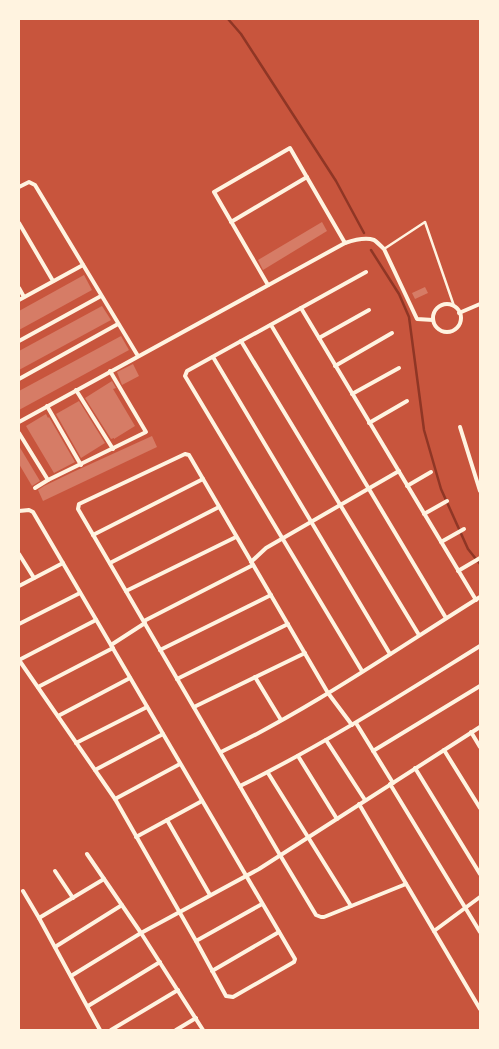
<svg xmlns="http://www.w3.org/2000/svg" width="499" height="1049" viewBox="0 0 499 1049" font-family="Commissioner,sans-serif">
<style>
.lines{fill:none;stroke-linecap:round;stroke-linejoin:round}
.stream{stroke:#8f3625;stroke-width:2.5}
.building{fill:#d67c66}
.service{stroke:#fff3e0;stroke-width:2.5}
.minor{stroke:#fff3e0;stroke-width:4}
</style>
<rect width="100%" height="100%" fill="#c8553d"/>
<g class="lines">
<g class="stream">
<path d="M228 19 241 34 336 181 364 233"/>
<path d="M371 250 399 294 409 317 424 430 441 489 468 549 480 564"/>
</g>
</g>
<g class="building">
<path d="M322 222 327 231 263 270 258 260Z"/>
<path d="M84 275 92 290 19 330V311Z"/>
<path d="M425 287 428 293 415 299 412 293Z"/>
<path d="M102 306 111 320 19 370V351Z"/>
<path d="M121 336 129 350 19 410V391Z"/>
<path d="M133 364 139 376 122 385 117 372Z"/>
<path d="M112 381 116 388 113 389 135 426 114 439V438L111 439 85 398Z"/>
<path d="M79 401 105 443 81 458 56 414Z"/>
<path d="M46 414 48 418 49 417 75 462 54 473 26 426Z"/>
<path d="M152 436 157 447 43 501 38 490 44 486 73 472Z"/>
<path d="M19 446 40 481 32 486 19 464Z"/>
</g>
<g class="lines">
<path class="service" d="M384 249 425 222 454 306"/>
<g class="minor">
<path d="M19 187 29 182 35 185 138 356"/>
<path d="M231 222 307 177"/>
<path d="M19 223 53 281"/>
<path d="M268 285 214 192 290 148 345 243"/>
<path d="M19 288 24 297"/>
<path d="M19 300 83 265"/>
<circle cx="447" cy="318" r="14"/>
<path d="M301 308 476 600"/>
<path d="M459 313 480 304"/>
<path d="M271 325 446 618"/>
<path d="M319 338 369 310"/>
<path d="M19 341 101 296"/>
<path d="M241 341 419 635"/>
<path d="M213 357 390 654"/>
<path d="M335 366 392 333"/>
<path d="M19 379 118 324"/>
<path d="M76 390 113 449"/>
<path d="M352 394 399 368"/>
<path d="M47 406 81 465"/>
<path d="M19 422 345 243C354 240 365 237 374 240 377 242 381 246 384 249L417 319 433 320"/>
<path d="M369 423 407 401"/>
<path d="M460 427 480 491"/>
<path d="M19 433 48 480"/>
<path d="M407 486 431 472"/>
<path d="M35 488 48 480 146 432 110 371"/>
<path d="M19 511 29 510 33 512 295 959 294 962 233 997 226 996 196 941 115 799 19 660"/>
<path d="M424 514 447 501"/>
<path d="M93 535 203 479"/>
<path d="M441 542 464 529"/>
<path d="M19 554 34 578"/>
<path d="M251 562 266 548 399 471"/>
<path d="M110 563 219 507"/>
<path d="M458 571 480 558"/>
<path d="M19 586 63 563"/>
<path d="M126 591 236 537"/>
<path d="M144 621 253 565"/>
<path d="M19 624 80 593"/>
<path d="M111 645 145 623"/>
<path d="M160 650 271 595"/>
<path d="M19 660 96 620"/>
<path d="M362 671 185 376 187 371 366 272"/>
<path d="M255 677 281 720"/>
<path d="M177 679 288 624"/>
<path d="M38 687 113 648"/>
<path d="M194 707 305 653"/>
<path d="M58 716 130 678"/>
<path d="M356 723 393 783"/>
<path d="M352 725 328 693 189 455 185 454 79 504 78 509 280 855 316 915 321 917H324L406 884"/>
<path d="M471 732 480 747"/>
<path d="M326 740 365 800"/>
<path d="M76 743 147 707"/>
<path d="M444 750 480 808"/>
<path d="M373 751 480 686"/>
<path d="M221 752C311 709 395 650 480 597"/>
<path d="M298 756 337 819"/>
<path d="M415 768 480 874"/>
<path d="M95 770 163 734"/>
<path d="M268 773 351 906"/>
<path d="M390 784 480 932"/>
<path d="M240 786C323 745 401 695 480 646"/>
<path d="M115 799 180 764"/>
<path d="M359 804 480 1009"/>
<path d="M167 820 210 895"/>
<path d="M136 837 202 801"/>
<path d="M87 854 141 933 203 1030"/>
<path d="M55 871 73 898"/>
<path d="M23 891 39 918 100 1030"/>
<path d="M39 918 104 879"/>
<path d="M434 931 480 897"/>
<path d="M196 941 262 904"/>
<path d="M55 947 122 905"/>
<path d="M212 971 279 932"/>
<path d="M71 976 141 933 259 869 480 727"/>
<path d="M88 1006 160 962"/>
<path d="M111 1030 178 990"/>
<path d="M176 1030 196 1018"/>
</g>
</g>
<rect width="499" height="1049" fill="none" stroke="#fff3e0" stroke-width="40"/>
</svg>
